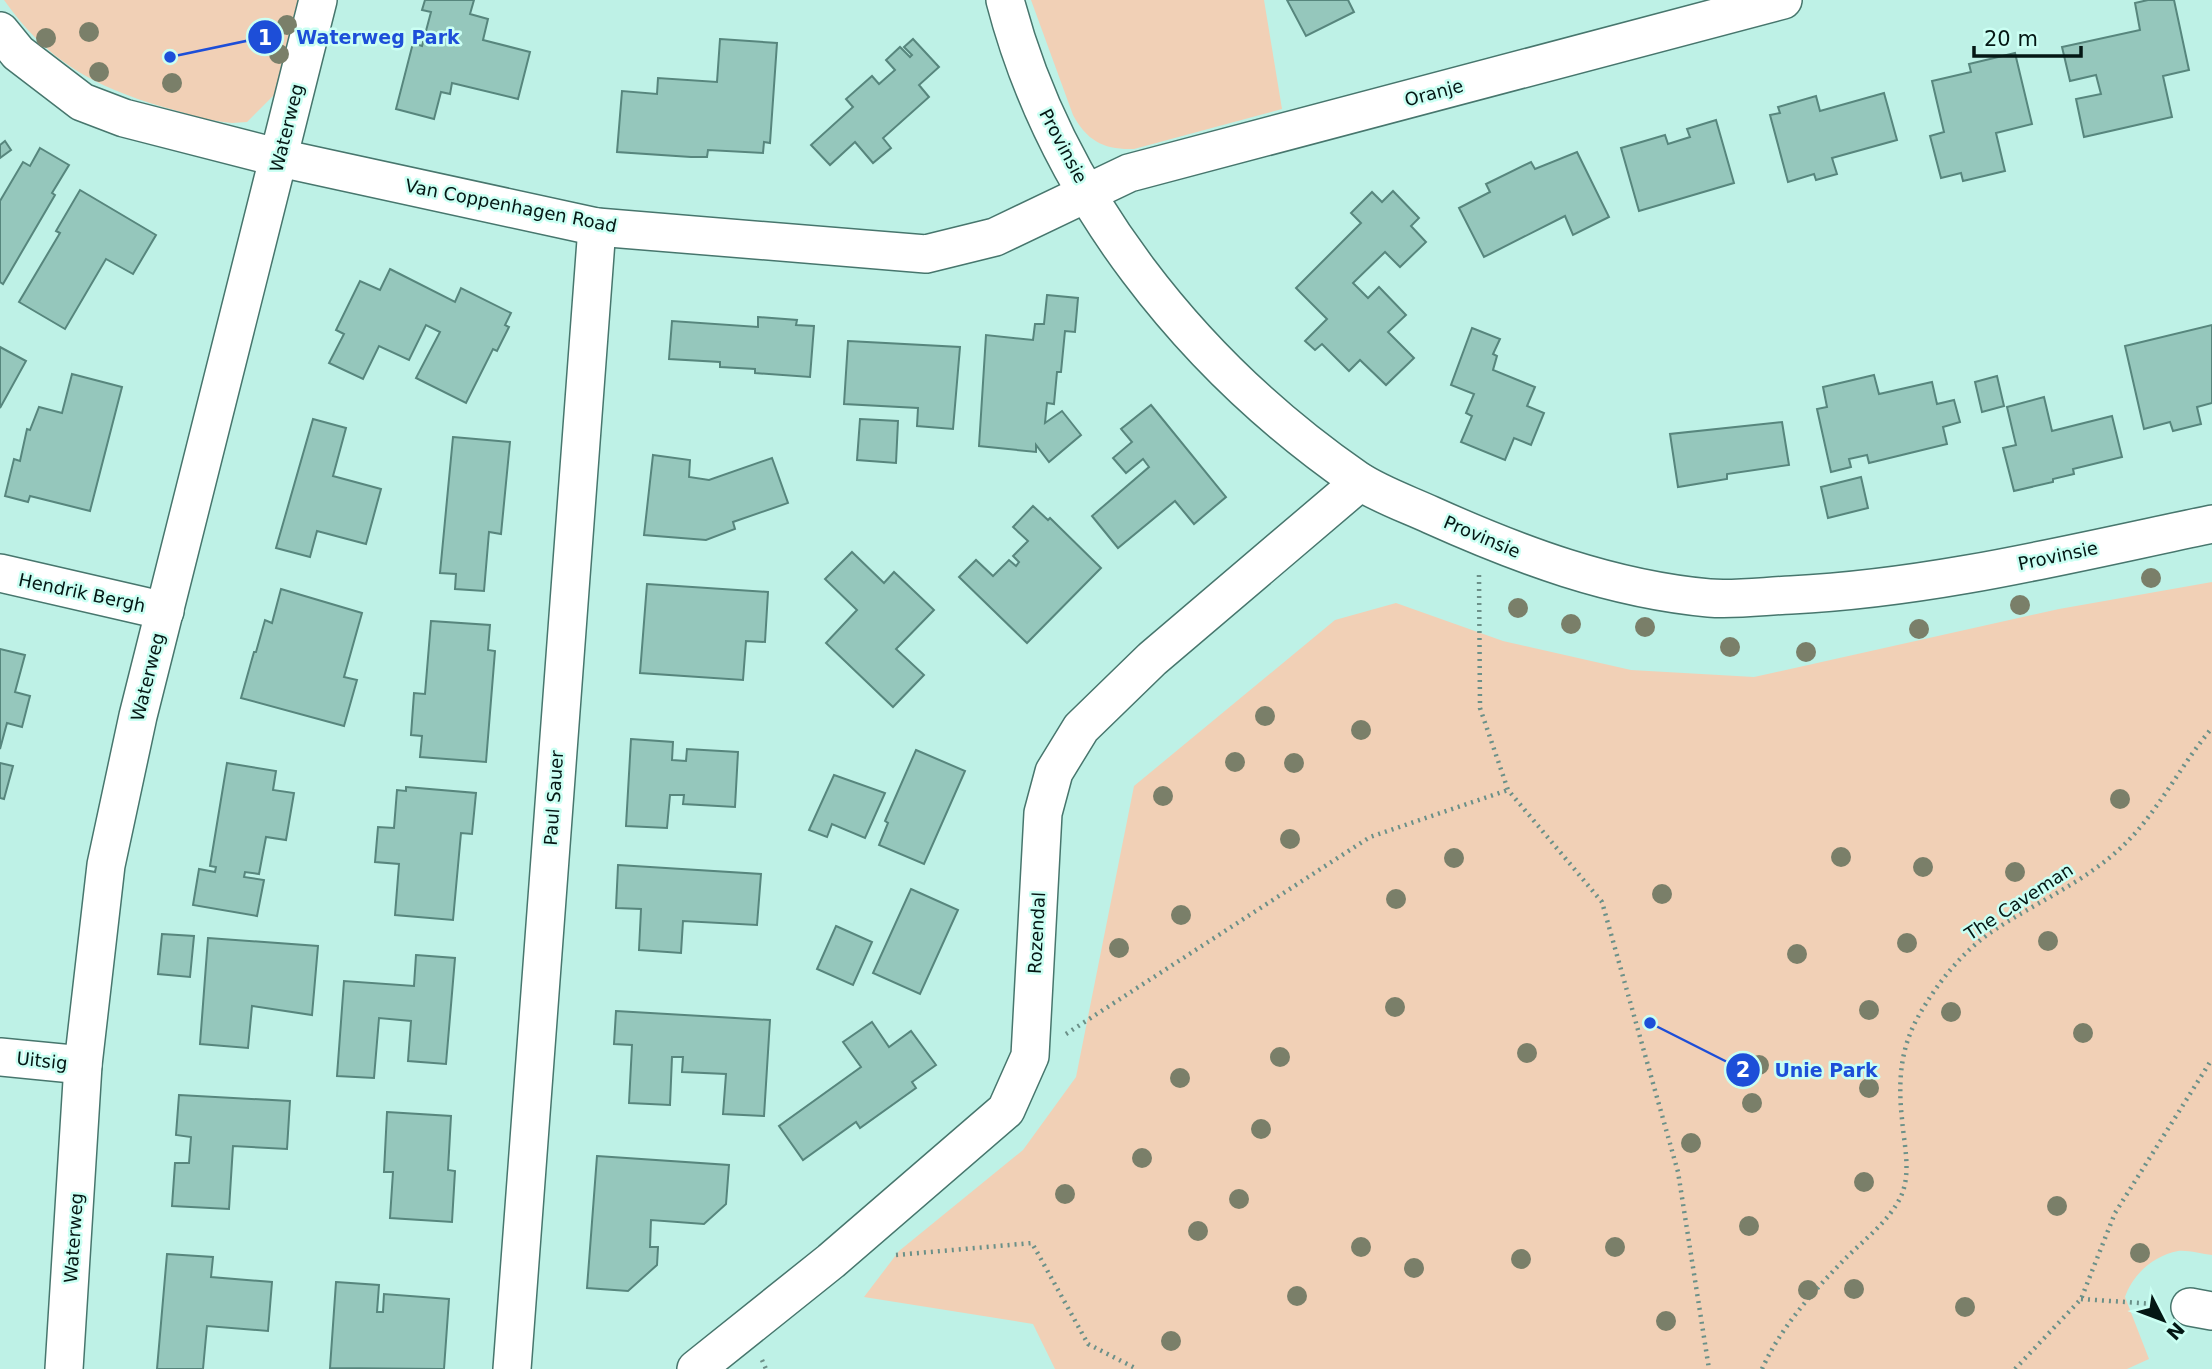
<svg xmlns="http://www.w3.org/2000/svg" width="2212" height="1369" viewBox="0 0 2212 1369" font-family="'DejaVu Sans',sans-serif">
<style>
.green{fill:#f1d0b6}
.building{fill:#95c7bc;stroke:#57867d;stroke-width:2}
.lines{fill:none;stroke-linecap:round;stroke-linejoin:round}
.street-casing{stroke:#47766d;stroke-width:40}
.path{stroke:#6b9088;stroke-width:4.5;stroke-dasharray:2 5;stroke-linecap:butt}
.street{stroke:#fff;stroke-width:37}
.tree{fill:#7a7f69}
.labels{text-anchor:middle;stroke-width:5;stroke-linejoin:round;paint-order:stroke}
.street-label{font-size:18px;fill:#041714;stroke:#cbfff3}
.leader{fill:none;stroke:#1d4ed8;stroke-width:2.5}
.callout-dot{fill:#1d4ed8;stroke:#cbfff3;stroke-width:2.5}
.mark-label{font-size:21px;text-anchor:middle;font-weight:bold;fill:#fff}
.callout-label{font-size:19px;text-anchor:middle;font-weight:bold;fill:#1d4ed8;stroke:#cbfff3;stroke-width:5;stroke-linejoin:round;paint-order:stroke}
</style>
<rect width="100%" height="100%" fill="#bef1e6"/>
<g class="green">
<path d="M4 0H300L276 93 247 122 232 123C208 121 185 113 163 107 93 86 47 61 4 0Z"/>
<path d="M1031 0H1264L1282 109 1134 149C1104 150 1087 141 1073 115Z"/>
<path d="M2212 582V1255C2202 1254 2188 1250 2178 1251 2153 1256 2133 1274 2125 1297L2149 1359 2127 1369H1055L1033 1324 864 1297 899 1251 1023 1150 1076 1077 1134 786 1335 620 1396 603 1503 641 1631 670 1754 677 2059 609Z"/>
</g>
<g class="building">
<path d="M425 0H474L470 14 488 19 483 40 530 52 518 99 452 83 450 94 441 92 434 119 396 109 413 43 422 46 431 12 422 10Z"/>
<path d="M1287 0H1348L1354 12 1306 36Z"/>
<path d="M2148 0H2174L2189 70 2163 76 2172 117 2084 137 2076 99 2101 94 2096 75 2070 81 2062 47 2140 30 2135 3Z"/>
<path d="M720 39 777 43 770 143 764 142 763 153 708 150 707 157H691L617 152 622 91 657 94 658 78 717 82Z"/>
<path d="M913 39 939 67 919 85 929 97 883 138 891 148 873 163 855 142 830 165 811 145 853 107 846 99 872 76 879 84 895 70 886 60 900 47 910 57 912 55 904 47Z"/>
<path d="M2015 53 2032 124 1996 133 2005 171 1963 181 1961 173 1941 178 1930 136 1944 132 1932 81 1971 72 1969 64Z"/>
<path d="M1884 93 1897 140 1832 158 1837 174 1816 180 1814 174 1788 182 1770 115 1780 113 1778 107 1816 96 1820 111Z"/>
<path d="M1716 120 1734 183 1639 211 1621 148 1665 135 1668 144 1690 137 1687 129Z"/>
<path d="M5 141 11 150 0 158V145Z"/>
<path d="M40 148 69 165 52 193 55 195 3 284 0 282V201L23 162 30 166Z"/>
<path d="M1577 152 1609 217 1573 235 1565 216 1484 257 1459 208 1490 192 1486 184 1531 162 1535 169Z"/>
<path d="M80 190 156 235 133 274 106 259 65 329 19 302 60 233 56 231Z"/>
<path d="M1393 191 1419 218 1411 226 1426 242 1400 267 1385 252 1353 283 1368 298 1379 287 1406 315 1388 332 1414 358 1386 385 1360 360 1349 371 1322 344 1315 350 1305 341 1327 319 1296 288 1361 223 1351 213 1372 192 1382 202Z"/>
<path d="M390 269 455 302 461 288 511 313 505 325 509 327 497 351 493 349 466 403 416 378 440 332 426 325 409 360 379 346 363 379 329 363 344 334 336 330 360 281 380 290Z"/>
<path d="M1047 295 1078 298 1075 332 1065 331 1061 372H1057L1054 404 1047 403 1045 423 1062 411 1081 435 1049 462 1036 445V452L979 446 986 335 1033 340 1035 324H1044Z"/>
<path d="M758 317 797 320 796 325 814 326 810 377 755 373V369L720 367V362L669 359 672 321 758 327Z"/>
<path d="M2212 325V403L2197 407 2201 424 2173 431 2170 422 2144 429 2125 346Z"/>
<path d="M1472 328 1500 339 1493 354 1497 356 1493 370 1535 387 1527 406 1544 413 1531 445 1514 438 1505 460 1461 442 1472 416 1466 413 1474 394 1451 385Z"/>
<path d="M848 341 960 347 953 429 917 426 918 408 844 404Z"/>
<path d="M0 347 26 361 0 408Z"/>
<path d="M72 374 122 387 90 511 30 496 28 502 5 496 14 459 20 461 27 429 30 430 39 407 62 413Z"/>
<path d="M1874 375 1879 394 1932 382 1937 404 1954 400 1960 422 1943 427 1947 444 1869 463 1867 455 1849 459 1851 467 1831 472 1817 409 1827 407 1823 387Z"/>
<path d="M1997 376 2004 406 1982 412 1975 382Z"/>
<path d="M2044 397 2052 431 2112 416 2122 457 2073 469 2074 474 2053 479V482L2014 491 2003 448 2016 445 2007 407Z"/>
<path d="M1151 405 1226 497 1194 524 1175 501 1118 548 1092 516 1149 467 1143 459 1126 473 1113 458 1132 442 1121 429Z"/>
<path d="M313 419 346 428 333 476 381 489 366 544 317 531 310 557 276 548Z"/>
<path d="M860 419 898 421 896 463 857 460Z"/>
<path d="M1782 422 1789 465 1727 474V479L1678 487 1670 434Z"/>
<path d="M453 437 510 442 501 534 489 532 484 591 455 589 456 574 440 573Z"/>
<path d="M653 455 690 460 689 477 709 480 772 458 788 503 733 522 735 529 706 540 644 535Z"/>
<path d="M1861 477 1868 508 1828 518 1821 487Z"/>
<path d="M1033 506 1048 520 1050 518 1101 568 1027 643 959 577 976 560 993 576 1009 560 1016 566 1019 562 1013 556 1028 541 1013 527Z"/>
<path d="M852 552 884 583 894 572 934 610 896 649 924 675 893 707 826 643 857 610 825 579Z"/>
<path d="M647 584 768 592 765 642 746 641 743 680 640 673Z"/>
<path d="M281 589 362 613 344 677 357 680 344 726 241 698 254 652H256L265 620 272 623Z"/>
<path d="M431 621 490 625 488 650 495 651 486 762 420 757 422 736 411 735 414 693 425 694Z"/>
<path d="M0 649 25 655 15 692 30 696 22 727 7 723 0 749Z"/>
<path d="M631 739 673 742 672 760 686 761 687 749 738 752 735 807 683 804 684 795H670L667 828 626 826Z"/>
<path d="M916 750 965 771 924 864 879 845 888 823 885 821Z"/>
<path d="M0 763 13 766 4 799 0 798Z"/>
<path d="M227 763 276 771 273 790 294 793 286 840 266 837 259 874 245 872 244 877 264 880 257 916 193 905 199 869 215 872 216 867 210 866Z"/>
<path d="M834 775 885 793 865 838 832 824 827 837 809 830Z"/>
<path d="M406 787 476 793 472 834 461 833 453 920 395 915 399 864 375 862 378 827 394 828 397 790 406 791Z"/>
<path d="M618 865 761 874 757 925 683 921 681 953 639 950 641 909 616 908Z"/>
<path d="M911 889 958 910 920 994 873 973Z"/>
<path d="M836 926 872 942 853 985 817 969Z"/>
<path d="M162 934 194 936 190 977 158 974Z"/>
<path d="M208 938 318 946 312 1015 252 1006 248 1048 200 1044Z"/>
<path d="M416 955 455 958 446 1064 408 1061 411 1021 379 1018 374 1078 337 1076 344 981 414 986Z"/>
<path d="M616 1011 770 1020 764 1116 723 1114 726 1074 682 1072 683 1057H672L670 1105 629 1103 632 1045 614 1044Z"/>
<path d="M872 1022 889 1047 911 1031 936 1065 912 1082 916 1088 860 1128 856 1122 803 1160 779 1126 861 1067 843 1042Z"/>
<path d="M179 1095 290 1101 287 1149 233 1146 229 1209 172 1206 175 1163H189L191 1137 176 1135Z"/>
<path d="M387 1112 451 1116 448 1170 455 1171 452 1222 390 1218 393 1172H384Z"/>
<path d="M597 1156 729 1165 726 1204 704 1224 651 1220 650 1247H658L657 1265 628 1291 587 1288Z"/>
<path d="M167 1254 213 1257 211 1277 272 1282 268 1331 207 1326 203 1369H157Z"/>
<path d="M336 1282 379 1285 377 1312H383L384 1294 449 1299 444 1369 330 1368Z"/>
</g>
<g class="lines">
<g class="street-casing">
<g id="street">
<path d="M1005 0C1056 196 1192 365 1356 479 1378 494 1407 504 1431 515 1520 555 1611 589 1709 598 1736 600 1765 596 1791 595 1934 588 2073 553 2212 524"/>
<path d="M0 31 18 53 82 102 124 118 280 158 597 227 926 254 995 237 1129 173 1783 0"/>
<path d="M0 573 165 611"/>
<path d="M0 1057 83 1065"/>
<path d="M2190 1307 2212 1311"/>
<path d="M64 1369 83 1065 106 865 138 716 318 0"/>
<path d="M512 1369 597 227"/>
<path d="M696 1369 831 1261 1006 1110 1030 1056 1043 813 1054 772 1081 728 1152 659 1360 482"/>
</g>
</g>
<g class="path">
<path d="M1479 575 1480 708 1508 790 1602 902 1678 1172 1709 1369"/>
<path d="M1066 1034 1370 837 1508 790"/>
<path d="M896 1255 1032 1243 1088 1344 1137 1369"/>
<path d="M2081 1299 2155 1304"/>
<path d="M762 1360 766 1369"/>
<path d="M1762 1369C1780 1329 1810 1295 1841 1263 1860 1243 1884 1226 1898 1202 1913 1177 1904 1146 1902 1119 1898 1083 1900 1049 1918 1017 1936 985 1960 954 1990 933 2031 905 2077 886 2115 853 2155 819 2178 768 2212 728"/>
<path d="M2015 1369 2081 1299 2115 1213 2212 1059"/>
</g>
<use href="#street" class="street"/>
</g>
<g class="tree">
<circle cx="287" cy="25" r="10"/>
<circle cx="89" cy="32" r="10"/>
<circle cx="46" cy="38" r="10"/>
<circle cx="279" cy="54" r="10"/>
<circle cx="99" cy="72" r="10"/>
<circle cx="172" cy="83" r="10"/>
<circle cx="2151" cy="578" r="10"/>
<circle cx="2020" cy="605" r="10"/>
<circle cx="1518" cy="608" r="10"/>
<circle cx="1571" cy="624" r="10"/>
<circle cx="1645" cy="627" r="10"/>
<circle cx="1919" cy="629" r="10"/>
<circle cx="1730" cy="647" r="10"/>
<circle cx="1806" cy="652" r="10"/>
<circle cx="1265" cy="716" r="10"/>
<circle cx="1361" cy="730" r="10"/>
<circle cx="1235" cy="762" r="10"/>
<circle cx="1294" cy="763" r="10"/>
<circle cx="1163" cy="796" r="10"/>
<circle cx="2120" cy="799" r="10"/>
<circle cx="1290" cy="839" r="10"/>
<circle cx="1841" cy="857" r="10"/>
<circle cx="1454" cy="858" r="10"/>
<circle cx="1923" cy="867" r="10"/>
<circle cx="2015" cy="872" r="10"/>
<circle cx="1662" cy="894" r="10"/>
<circle cx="1396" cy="899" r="10"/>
<circle cx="1181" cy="915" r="10"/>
<circle cx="2048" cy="941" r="10"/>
<circle cx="1907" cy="943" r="10"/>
<circle cx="1119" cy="948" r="10"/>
<circle cx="1797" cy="954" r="10"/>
<circle cx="1395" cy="1007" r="10"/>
<circle cx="1869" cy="1010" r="10"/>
<circle cx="1951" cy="1012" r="10"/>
<circle cx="2083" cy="1033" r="10"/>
<circle cx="1527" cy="1053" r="10"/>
<circle cx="1280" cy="1057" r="10"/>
<circle cx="1759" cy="1065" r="10"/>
<circle cx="1180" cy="1078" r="10"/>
<circle cx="1869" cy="1088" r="10"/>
<circle cx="1752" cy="1103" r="10"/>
<circle cx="1261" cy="1129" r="10"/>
<circle cx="1691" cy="1143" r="10"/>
<circle cx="1142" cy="1158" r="10"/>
<circle cx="1864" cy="1182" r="10"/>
<circle cx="1065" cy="1194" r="10"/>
<circle cx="1239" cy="1199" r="10"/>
<circle cx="2057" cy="1206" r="10"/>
<circle cx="1749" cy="1226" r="10"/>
<circle cx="1198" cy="1231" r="10"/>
<circle cx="1361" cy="1247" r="10"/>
<circle cx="1615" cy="1247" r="10"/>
<circle cx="2140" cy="1253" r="10"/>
<circle cx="1521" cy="1259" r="10"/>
<circle cx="1414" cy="1268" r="10"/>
<circle cx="1854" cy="1289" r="10"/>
<circle cx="1808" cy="1290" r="10"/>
<circle cx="1297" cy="1296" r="10"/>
<circle cx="1965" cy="1307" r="10"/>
<circle cx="1666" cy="1321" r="10"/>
<circle cx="1171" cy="1341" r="10"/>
</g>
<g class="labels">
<g class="street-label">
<text transform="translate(1434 93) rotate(-15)" y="6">Oranje</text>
<text transform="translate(287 128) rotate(-76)" y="6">Waterweg</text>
<text transform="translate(1063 146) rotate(62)" y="6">Provinsie</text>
<text transform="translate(511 206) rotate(11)" y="6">Van Coppenhagen Road</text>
<text transform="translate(1482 537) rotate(23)" y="6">Provinsie</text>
<text transform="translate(2058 556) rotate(-12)" y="6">Provinsie</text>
<text transform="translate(82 593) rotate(12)" y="6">Hendrik Bergh</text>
<text transform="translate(148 677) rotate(-76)" y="6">Waterweg</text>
<text transform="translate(554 798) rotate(-86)" y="6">Paul Sauer</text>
<text transform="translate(2019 902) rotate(-33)" y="6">The Caveman</text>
<text transform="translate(1037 933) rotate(-87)" y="6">Rozendal</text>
<text transform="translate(42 1061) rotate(6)" y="6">Uitsig</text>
<text transform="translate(74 1238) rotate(-86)" y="6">Waterweg</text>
</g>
</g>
<path class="leader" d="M170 57L265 37M1650 1023L1743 1070"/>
<g class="callout-dot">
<circle cx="170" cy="57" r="7"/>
<circle cx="1650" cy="1023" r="7"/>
<circle cx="265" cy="37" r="18"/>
<circle cx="1743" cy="1070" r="18"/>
</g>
<g class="mark-label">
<text x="265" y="45">1</text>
<text x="1743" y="1077">2</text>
</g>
<g class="callout-label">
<text x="378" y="44">Waterweg Park</text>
<text x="1826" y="1077">Unie Park</text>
</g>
<g transform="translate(2163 1320) rotate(132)" stroke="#cbfff3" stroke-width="5" paint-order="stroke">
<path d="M0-5L12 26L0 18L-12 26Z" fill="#041714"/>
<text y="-10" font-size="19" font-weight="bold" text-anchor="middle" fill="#041714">N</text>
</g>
<path d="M1974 46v10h107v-10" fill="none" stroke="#041714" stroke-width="3.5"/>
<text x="1984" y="46" font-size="21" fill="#041714" stroke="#cbfff3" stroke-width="5" paint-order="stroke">20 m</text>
</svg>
